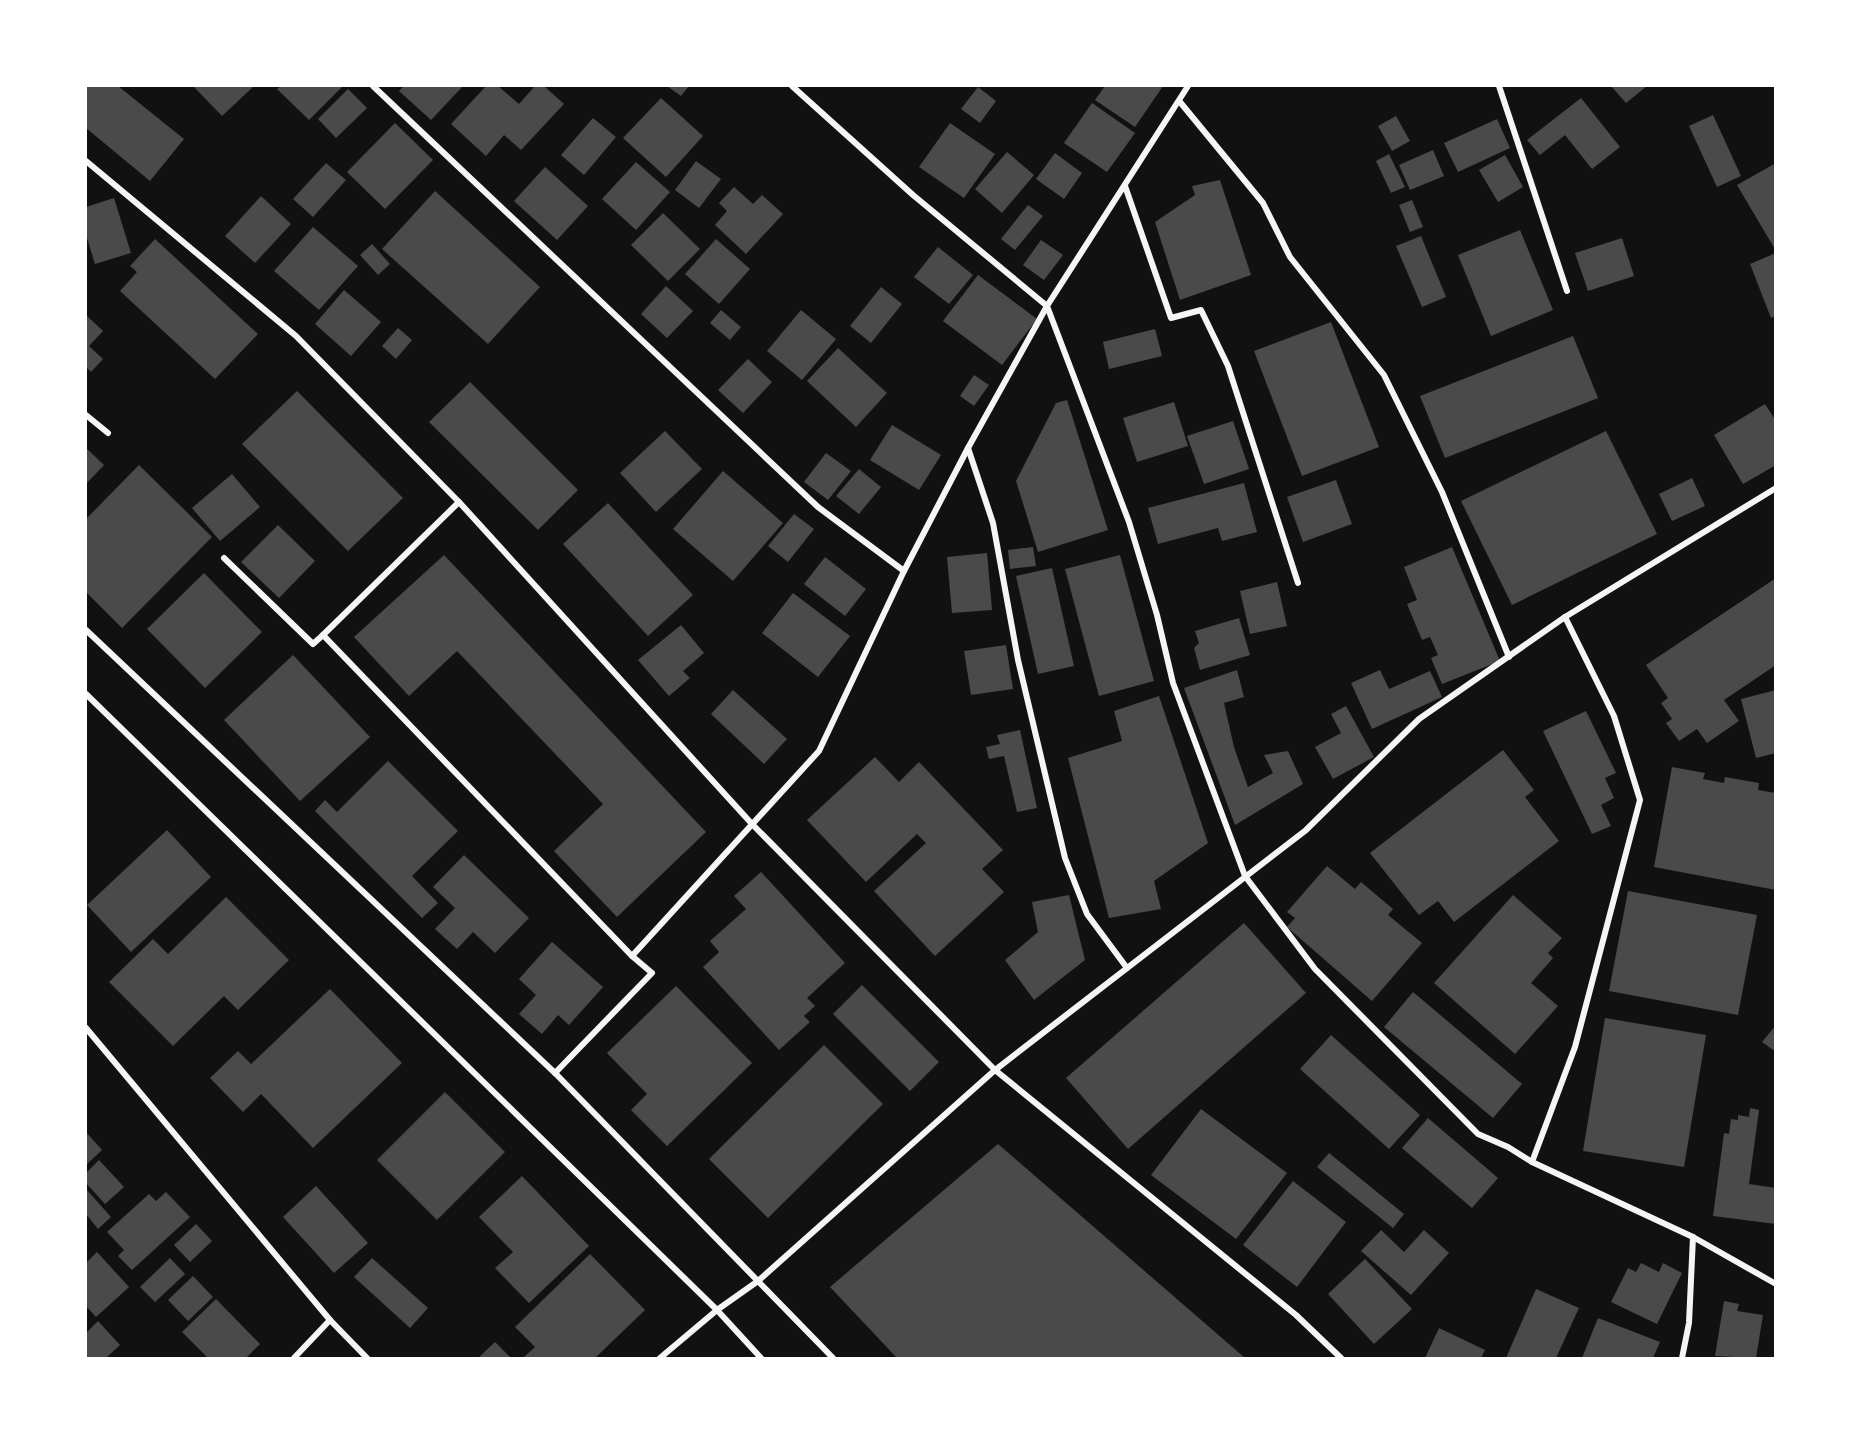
<svg xmlns="http://www.w3.org/2000/svg" width="1861" height="1444" viewBox="0 0 1861 1444" font-family="'Asap Condensed',sans-serif">
<style>
.building{fill:#4a4a4a}
.lines{fill:none;stroke-linecap:round;stroke-linejoin:round}
.minor{stroke:#f5f5f5;stroke-width:6}
</style>
<rect width="100%" height="100%" fill="#111"/>
<g class="building">
<path d="M86 86H118L184 139 150 181 86 128Z"/>
<path d="M193 86H254L222 116Z"/>
<path d="M281 86H343L309 120 277 89Z"/>
<path d="M404 86H463L431 120 399 91Z"/>
<path d="M486 86H498L519 104 535 86H544L564 104 521 150 504 135 486 156 451 124Z"/>
<path d="M667 86H689L681 96Z"/>
<path d="M1105 86H1163L1135 127 1095 100Z"/>
<path d="M1611 86H1647L1626 103Z"/>
<path d="M978 87 996 101 980 123 961 109Z"/>
<path d="M348 89 367 108 336 138 318 119Z"/>
<path d="M661 98 703 136 666 177 623 138Z"/>
<path d="M1581 98 1620 147 1592 169 1565 135 1540 155 1527 140Z"/>
<path d="M1092 103 1135 133 1107 172 1064 143Z"/>
<path d="M1713 115 1741 176 1717 187 1689 126Z"/>
<path d="M1396 116 1410 141 1392 151 1378 126Z"/>
<path d="M593 118 616 137 584 175 561 155Z"/>
<path d="M1497 119 1510 148 1458 172 1444 143Z"/>
<path d="M395 123 433 160 385 209 347 172Z"/>
<path d="M950 123 995 154 964 198 919 167Z"/>
<path d="M1433 150 1444 176 1410 190 1399 165Z"/>
<path d="M1007 152 1034 175 1002 213 975 189Z"/>
<path d="M1055 153 1082 173 1064 199 1036 179Z"/>
<path d="M1389 154 1405 187 1391 193 1376 161Z"/>
<path d="M1505 155 1523 187 1498 202 1479 170Z"/>
<path d="M696 161 721 179 699 208 675 190Z"/>
<path d="M636 162 670 192 636 230 602 199Z"/>
<path d="M326 163 346 180 313 217 293 199Z"/>
<path d="M1776 163V251L1737 185Z"/>
<path d="M545 167 588 206 557 240 514 201Z"/>
<path d="M1220 180 1251 275 1180 300 1155 222 1195 195 1192 186Z"/>
<path d="M734 187 753 204 762 195 783 214 746 254 715 225 727 211 719 203Z"/>
<path d="M435 191 540 287 488 344 382 249Z"/>
<path d="M261 196 291 224 255 263 225 236Z"/>
<path d="M114 198 131 253 95 264 86 235V207Z"/>
<path d="M1412 200 1423 227 1410 232 1399 205Z"/>
<path d="M1028 205 1043 216 1015 250 1001 239Z"/>
<path d="M663 213 700 249 668 281 631 245Z"/>
<path d="M313 227 358 266 319 310 274 271Z"/>
<path d="M1520 230 1553 310 1491 336 1458 255Z"/>
<path d="M1421 236 1446 297 1422 307 1396 246Z"/>
<path d="M1622 238 1634 276 1588 291 1575 253Z"/>
<path d="M155 239 258 334 215 379 120 291 137 272 130 266Z"/>
<path d="M716 239 750 269 719 304 685 274Z"/>
<path d="M1041 240 1063 255 1044 280 1023 265Z"/>
<path d="M372 244 390 264 378 275 360 255Z"/>
<path d="M938 247 973 275 949 304 914 277Z"/>
<path d="M1776 253V316L1771 318 1750 264Z"/>
<path d="M978 275 1037 319 1002 365 943 321Z"/>
<path d="M666 286 693 311 667 338 641 314Z"/>
<path d="M881 287 902 304 871 343 850 326Z"/>
<path d="M344 290 381 322 351 356 315 324Z"/>
<path d="M721 310 741 327 730 340 710 323Z"/>
<path d="M801 310 836 339 802 380 767 351Z"/>
<path d="M86 315 103 331 89 346 103 359 91 372 86 367Z"/>
<path d="M1331 322 1379 447 1302 476 1254 351Z"/>
<path d="M398 328 412 340 396 359 382 346Z"/>
<path d="M1155 329 1162 356 1109 369 1103 342Z"/>
<path d="M1573 336 1598 398 1445 458 1420 396Z"/>
<path d="M838 348 887 393 856 427 807 381Z"/>
<path d="M748 359 772 382 743 413 718 390Z"/>
<path d="M974 375 989 385 974 406 960 396Z"/>
<path d="M470 382 578 490 538 530 429 422Z"/>
<path d="M297 391 403 498 348 551 242 444Z"/>
<path d="M1067 400 1108 530 1038 552 1016 481 1056 403Z"/>
<path d="M1174 402 1188 446 1137 462 1123 418Z"/>
<path d="M1765 404 1776 421V465L1743 484 1714 435Z"/>
<path d="M1233 421 1249 469 1204 484 1187 436Z"/>
<path d="M892 425 941 455 919 490 870 460Z"/>
<path d="M665 431 702 469 656 512 620 473Z"/>
<path d="M1606 431 1657 534 1512 605 1461 501Z"/>
<path d="M86 448 104 465 86 484Z"/>
<path d="M826 453 851 471 828 500 804 482Z"/>
<path d="M139 465 212 537 122 628 86 592V519Z"/>
<path d="M859 469 881 487 859 514 836 496Z"/>
<path d="M723 471 783 523 733 581 673 529Z"/>
<path d="M232 474 260 507 220 541 192 508Z"/>
<path d="M1692 478 1705 506 1672 521 1659 494Z"/>
<path d="M1336 480 1352 524 1303 542 1287 497Z"/>
<path d="M1244 483 1257 532 1222 541 1218 528 1158 544 1148 508Z"/>
<path d="M608 503 693 595 648 636 563 544Z"/>
<path d="M794 514 814 529 788 562 768 546Z"/>
<path d="M278 525 315 561 279 598 241 562Z"/>
<path d="M1033 547 1036 566 1010 569 1008 550Z"/>
<path d="M1452 547 1500 661 1442 684 1431 658 1438 655 1430 637 1422 640 1407 604 1417 600 1404 567Z"/>
<path d="M987 553 992 610 952 613 947 557Z"/>
<path d="M444 555 706 832 617 917 554 851 603 804 457 651 409 696 354 637Z"/>
<path d="M1120 555 1154 681 1099 696 1065 569Z"/>
<path d="M825 557 866 589 845 616 804 584Z"/>
<path d="M1052 568 1074 666 1038 674 1016 576Z"/>
<path d="M204 573 262 632 205 688 147 629Z"/>
<path d="M1776 578V665L1724 700 1739 721 1707 743 1697 729 1679 741 1666 723 1672 719 1661 703 1668 698 1646 665Z"/>
<path d="M1277 582 1287 626 1250 634 1240 591Z"/>
<path d="M793 593 850 636 818 677 762 633Z"/>
<path d="M1239 618 1250 655 1200 670 1194 648 1199 643 1195 631Z"/>
<path d="M681 625 704 653 683 671 690 678 669 696 638 660Z"/>
<path d="M1006 645 1013 689 971 695 964 651Z"/>
<path d="M293 655 370 737 300 801 224 720Z"/>
<path d="M1237 670 1244 697 1224 703 1234 747 1248 787 1273 773 1264 755 1288 751 1303 784 1235 825 1184 688Z"/>
<path d="M1380 670 1389 689 1430 671 1442 697 1372 729 1351 683Z"/>
<path d="M733 690 787 739 764 764 711 714Z"/>
<path d="M1776 690V753L1756 758 1741 699Z"/>
<path d="M1159 696 1208 843 1154 881 1161 909 1109 918 1068 758 1122 741 1114 711Z"/>
<path d="M1346 706 1374 757 1333 779 1315 747 1341 733 1331 714Z"/>
<path d="M1586 711 1616 773 1605 778 1614 798 1601 805 1611 826 1592 834 1543 731Z"/>
<path d="M1020 730 1037 808 1017 812 1004 756 989 759 986 747 1000 744 997 735Z"/>
<path d="M1503 750 1534 790 1525 797 1559 841 1454 922 1438 901 1419 915 1370 853Z"/>
<path d="M875 757 899 782 919 762 1003 850 982 869 1004 892 935 956 874 891 926 843 917 834 866 882 807 820Z"/>
<path d="M388 761 458 831 412 876 438 903 422 918 315 811 325 800 337 812Z"/>
<path d="M1672 767 1705 773 1703 779 1724 783 1725 777 1759 783 1758 790 1776 793V890L1654 867Z"/>
<path d="M167 830 211 877 131 952 87 905Z"/>
<path d="M464 855 529 918 495 953 473 932 457 949 435 929 455 908 433 887Z"/>
<path d="M1327 866 1355 889 1361 882 1393 909 1388 915 1422 943 1372 1001 1287 927 1295 918 1287 912Z"/>
<path d="M761 872 845 963 807 998 815 1006 804 1016 810 1022 779 1050 703 967 719 952 710 941 746 909 734 896Z"/>
<path d="M1628 891 1757 915 1738 1015 1609 991Z"/>
<path d="M1069 895 1085 960 1034 1000 1005 960 1038 932 1032 902Z"/>
<path d="M1513 895 1562 938 1548 953 1553 958 1531 983 1558 1006 1515 1054 1434 983Z"/>
<path d="M226 897 289 960 238 1010 224 996 173 1046 109 982 153 939 168 954Z"/>
<path d="M1244 923 1306 993 1128 1149 1066 1078Z"/>
<path d="M552 942 603 987 569 1025 558 1015 542 1034 519 1014 536 995 519 979Z"/>
<path d="M862 985 939 1062 910 1091 833 1014Z"/>
<path d="M676 986 752 1063 667 1146 631 1110 647 1094 607 1053Z"/>
<path d="M330 989 402 1063 313 1148 261 1094 243 1112 210 1078 238 1051 251 1064Z"/>
<path d="M1413 992 1522 1084 1493 1118 1384 1027Z"/>
<path d="M1605 1018 1706 1035 1684 1167 1583 1151Z"/>
<path d="M1776 1025V1052L1762 1042Z"/>
<path d="M1331 1035 1420 1115 1389 1149 1300 1069Z"/>
<path d="M824 1045 883 1104 768 1218 709 1159Z"/>
<path d="M445 1092 505 1152 437 1220 377 1160Z"/>
<path d="M1750 1108 1759 1110 1749 1184 1776 1188V1224L1713 1216 1724 1133 1729 1134 1731 1119 1738 1120V1115L1749 1117Z"/>
<path d="M1201 1109 1287 1173 1236 1239 1151 1175Z"/>
<path d="M1428 1118 1498 1178 1472 1208 1402 1148Z"/>
<path d="M86 1132 102 1150 86 1165Z"/>
<path d="M998 1144 1245 1358H897L830 1287Z"/>
<path d="M1329 1153 1404 1214 1393 1228 1317 1167Z"/>
<path d="M99 1160 124 1187 105 1204 86 1183V1173Z"/>
<path d="M522 1176 589 1246 529 1303 495 1268 513 1252 479 1217Z"/>
<path d="M1293 1181 1346 1222 1297 1287 1243 1245Z"/>
<path d="M316 1186 368 1243 334 1273 283 1217Z"/>
<path d="M87 1190 111 1217 98 1229 86 1214Z"/>
<path d="M166 1192 190 1217 132 1270 118 1256 124 1250 107 1232 149 1194 156 1201Z"/>
<path d="M196 1224 212 1241 190 1262 174 1245Z"/>
<path d="M1381 1230 1404 1252 1424 1230 1449 1253 1411 1295 1361 1251Z"/>
<path d="M97 1252 129 1287 96 1317 86 1306V1263Z"/>
<path d="M590 1254 645 1310 595 1358H523L535 1347 515 1327Z"/>
<path d="M170 1258 185 1274 155 1302 140 1287Z"/>
<path d="M372 1258 428 1308 410 1328 354 1277Z"/>
<path d="M1365 1259 1412 1309 1374 1344 1328 1294Z"/>
<path d="M1641 1263 1659 1272 1663 1263 1682 1273 1657 1324 1611 1302 1628 1268 1636 1272Z"/>
<path d="M193 1276 213 1297 188 1321 168 1300Z"/>
<path d="M1536 1289 1579 1308 1556 1358H1506Z"/>
<path d="M216 1299 260 1344 246 1358H208L182 1332Z"/>
<path d="M1724 1301 1739 1304 1737 1311 1763 1315 1756 1358 1715 1356Z"/>
<path d="M1598 1318 1660 1342 1653 1358H1582Z"/>
<path d="M98 1321 120 1345 106 1358H86V1333Z"/>
<path d="M1439 1328 1485 1350 1481 1358H1425Z"/>
<path d="M495 1342 511 1358H478Z"/>
</g>
<g class="lines">
<g class="minor">
<path d="M373 86 818 507 904 571"/>
<path d="M792 86 913 195 1047 306 1129 522 1157 615 1173 683 1245 876 1315 969 1478 1134 1508 1147 1532 1162 1693 1237 1776 1284"/>
<path d="M1499 86 1567 291"/>
<path d="M1180 102 1263 203 1290 257 1384 375 1442 492 1509 657"/>
<path d="M86 161 296 336 459 502 752 824 995 1070 1296 1315 1341 1358"/>
<path d="M1125 186 1171 318 1201 310 1228 366 1298 583"/>
<path d="M86 415 108 433"/>
<path d="M968 448 993 523 1018 660 1065 858 1087 914 1127 968"/>
<path d="M224 558 313 644 323 635 632 956"/>
<path d="M86 630 555 1073 833 1358"/>
<path d="M323 635 459 502"/>
<path d="M86 694 717 1310 761 1358"/>
<path d="M86 1028 330 1320 367 1358"/>
<path d="M555 1073 652 973 632 956 819 751 904 571 968 448 1047 306 1188 86"/>
<path d="M1532 1162 1575 1047 1640 800 1614 716 1565 617"/>
<path d="M294 1358 330 1320"/>
<path d="M660 1358 717 1310 758 1281 995 1070 1306 830 1419 719 1565 617 1776 488"/>
<path d="M1682 1358 1689 1323 1693 1237"/>
</g>
</g>
<rect width="1861" height="1444" fill="none" stroke="#ffffff" stroke-width="174"/>
</svg>
